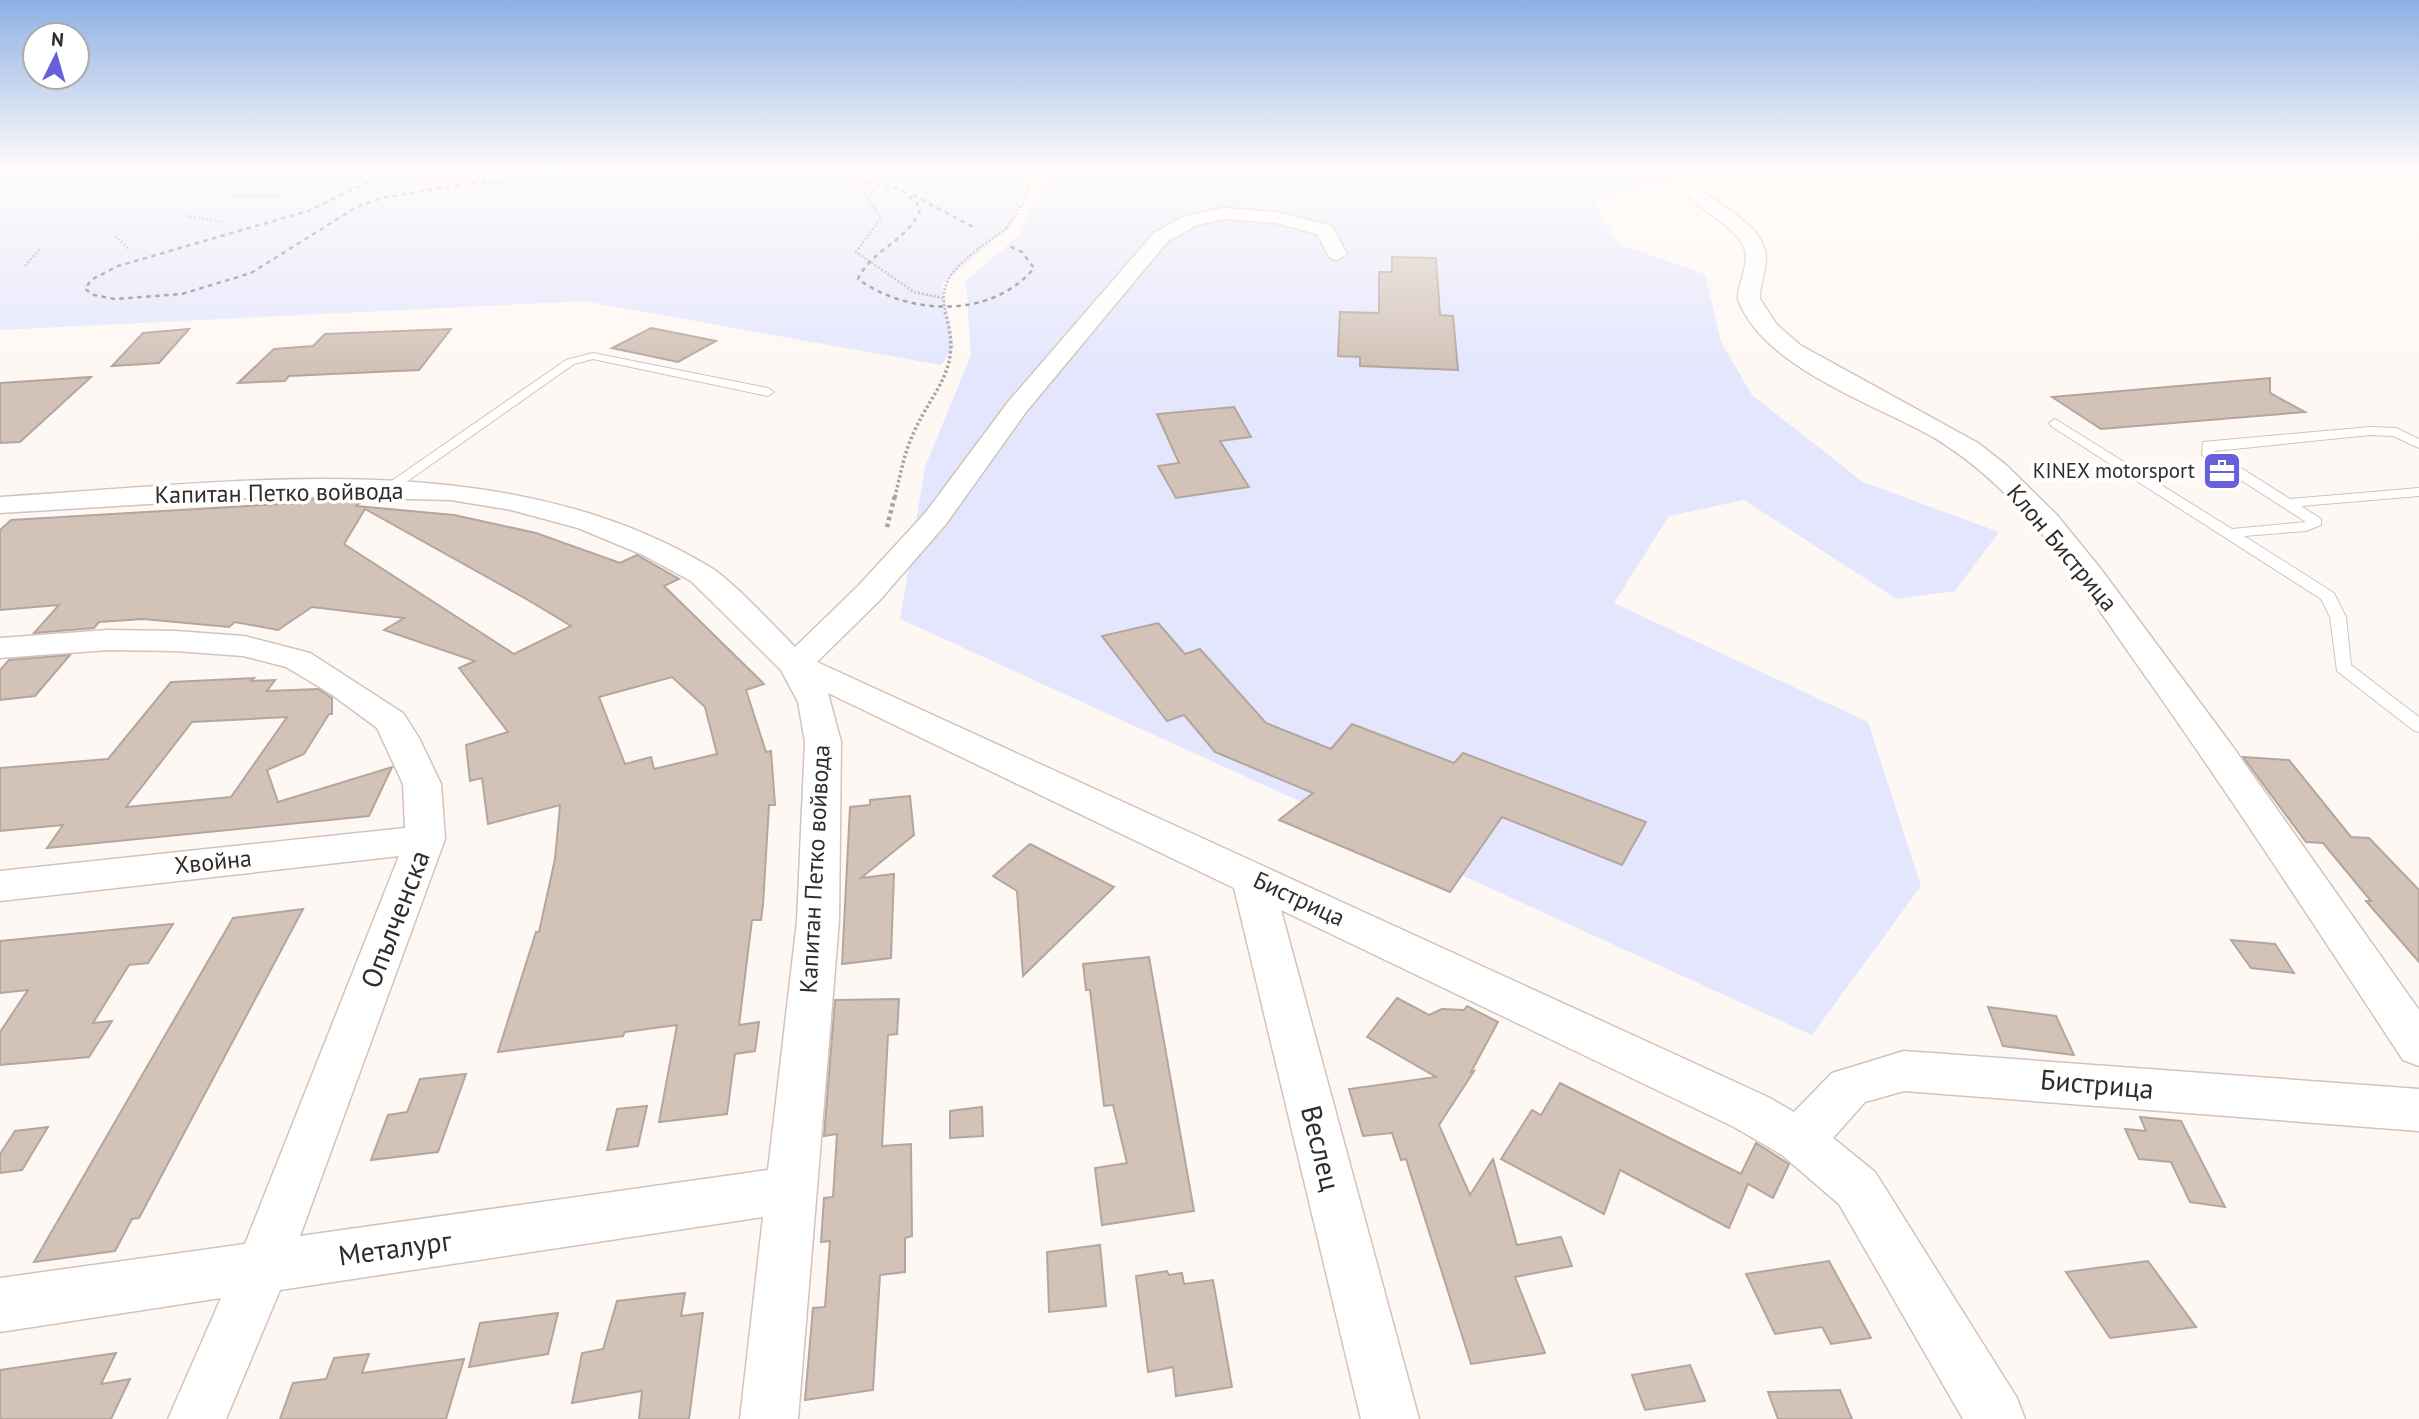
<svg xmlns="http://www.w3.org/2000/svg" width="2419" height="1419" viewBox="0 0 2419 1419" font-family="'PT Sans',sans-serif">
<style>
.green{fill:#e4e6fe}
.building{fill:#d2c2b8;stroke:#b5a69d;stroke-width:2;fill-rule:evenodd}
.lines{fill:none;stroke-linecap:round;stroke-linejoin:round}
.lane-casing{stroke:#d3c3ba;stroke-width:2}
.street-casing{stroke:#d3c3ba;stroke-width:3}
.path-far2{stroke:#a9a39f;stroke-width:2.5;stroke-dasharray:2 2;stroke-linecap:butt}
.path-far1{stroke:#a9a39f;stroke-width:3.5;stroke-dasharray:2.5 2.5;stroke-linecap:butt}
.path{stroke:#a9a39f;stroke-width:4.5;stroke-dasharray:3.5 3.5;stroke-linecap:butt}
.lane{fill:#fff;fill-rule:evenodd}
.street{fill:#fff;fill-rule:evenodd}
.rail{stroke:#807a76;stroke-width:2.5;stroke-dasharray:4.5 4.5;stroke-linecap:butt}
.path-bridge{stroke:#a9a39f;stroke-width:2.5;stroke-dasharray:2 2;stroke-linecap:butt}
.labels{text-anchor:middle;stroke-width:7;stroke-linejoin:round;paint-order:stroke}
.far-poi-label{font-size:21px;fill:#322c28;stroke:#fff;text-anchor:end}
.street-label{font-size:24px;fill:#322c28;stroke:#fff}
.near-street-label{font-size:28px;fill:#322c28;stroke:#fff}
</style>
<rect width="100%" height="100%" fill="#fef8f4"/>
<g class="green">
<path d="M0 170H1028L1013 224 942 284 954 347 941 365 583 301 0 330Z"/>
<path d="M1051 170H1672L1674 187 1649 186 1594 202 1618 244 1705 274 1721 342 1752 395 1863 482 1999 532 1955 591 1897 599 1744 500 1669 516 1614 603 1868 722 1921 886 1812 1035 900 619 925 467 971 355 966 281 1018 236Z"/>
</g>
<g class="building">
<path d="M1392 257 1436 258 1440 315 1453 316 1458 370 1360 366V357L1338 356 1340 312 1379 313V272H1392Z"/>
<path d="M651 328 716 341 678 362 612 348Z"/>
<path d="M189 329 159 363 112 366 143 333Z"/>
<path d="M451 329 419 370 289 376 285 381 238 383 274 349 313 346 325 334Z"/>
<path d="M91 377 20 442 0 443V383Z"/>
<path d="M2270 378V393L2305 412 2101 429 2052 397Z"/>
<path d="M1234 407 1251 437 1220 441 1249 487 1176 498 1158 466 1179 463 1157 414Z"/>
<path d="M302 499 362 501 356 506 454 515 536 533 620 563 637 555 679 579 664 586 764 684 746 690 766 752 771 751 775 805H769L763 905 761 920H752L739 1025 759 1022 755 1051 735 1054 727 1114 659 1122 677 1025 625 1032 623 1036 498 1052 536 932H539L555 859 560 805 488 824 482 778 470 781 466 745 508 732 459 668 475 661 384 630 404 618 312 607 278 630 235 622 229 627 143 619 99 622 94 628 34 633 59 605 0 610V530L11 520 298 503ZM365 509 528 600 571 626 514 654 344 544ZM672 677 705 707 717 754 654 769 651 757 625 764 599 697Z"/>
<path d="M1158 623 1185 654 1200 649 1266 723 1331 749 1352 724 1454 763 1463 753 1646 822 1622 865 1502 817 1450 892 1279 820 1313 793 1215 752 1184 715 1167 721 1102 636Z"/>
<path d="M70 655 35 696 0 700V670L9 660Z"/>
<path d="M254 678 251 681 275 680 267 691 318 689 332 698V714H329L304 754 267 770 278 802 392 767 369 816 47 848 63 825 0 831V768L108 759 171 682ZM287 717 231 797 126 807 192 722Z"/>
<path d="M2243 757 2289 760 2351 837 2369 838 2419 890V962L2366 901H2371L2323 843 2306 842Z"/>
<path d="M910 796 914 835 861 878 894 874 891 958 842 964 850 807 870 805V800Z"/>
<path d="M1030 844 1114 887 1023 976 1017 891 993 876Z"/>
<path d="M303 909 139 1218 132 1219 115 1251 34 1262 233 918Z"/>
<path d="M173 924 148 963 129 965 93 1023 112 1021 89 1057 0 1065V1032L28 990 0 993V941Z"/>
<path d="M2231 940 2275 944 2294 973 2251 968Z"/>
<path d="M1149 957 1194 1211 1102 1225 1095 1168 1127 1163 1113 1105 1104 1106 1090 990H1086L1083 964Z"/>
<path d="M1397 998 1429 1015 1442 1009 1464 1010 1467 1006 1498 1022 1471 1072 1474 1071 1439 1125 1470 1195 1493 1159 1517 1245 1561 1237 1572 1266 1515 1277 1545 1353 1471 1364 1406 1159 1401 1160 1392 1133 1363 1136 1349 1089 1436 1077 1367 1037Z"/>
<path d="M899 999 897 1034 888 1035 882 1146 911 1144 912 1236 905 1238V1272L880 1275 873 1390 805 1400 813 1308 825 1307 830 1241 821 1242 824 1198 833 1197 837 1134 824 1136 835 1000Z"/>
<path d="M1988 1007 2056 1016 2074 1055 2003 1046Z"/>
<path d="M466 1074 438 1152 371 1160 388 1115 407 1112 420 1079Z"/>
<path d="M1560 1083 1741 1174 1756 1143 1789 1164 1773 1198 1748 1184 1729 1228 1620 1170 1604 1214 1501 1159 1532 1110 1541 1115Z"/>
<path d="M647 1106 638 1146 607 1150 617 1109Z"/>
<path d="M982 1107 983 1136 950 1138V1111Z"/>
<path d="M2140 1117 2181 1121 2225 1207 2190 1202 2171 1162 2139 1159 2125 1129 2146 1131Z"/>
<path d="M48 1127 22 1170 0 1173V1154L15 1131Z"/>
<path d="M1100 1245 1106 1306 1049 1312 1047 1252Z"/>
<path d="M1829 1261 1871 1338 1831 1344 1822 1327 1775 1334 1746 1274Z"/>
<path d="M2148 1261 2196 1327 2110 1338 2066 1272Z"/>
<path d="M1167 1271 1169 1275 1182 1273 1184 1284 1213 1280 1232 1387 1176 1396 1173 1367 1148 1372 1136 1276Z"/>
<path d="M685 1293 681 1316 703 1313 689 1419H639L642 1391 572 1403 582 1353 603 1349 617 1301Z"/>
<path d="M558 1313 548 1354 469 1367 480 1323Z"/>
<path d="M116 1353 101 1384 130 1379 111 1419H0V1370Z"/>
<path d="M369 1354 362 1373 464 1359 446 1419H280L293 1383 326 1379 334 1358Z"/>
<path d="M1690 1365 1705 1401 1645 1410 1632 1375Z"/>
<path d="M1840 1390 1852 1419H1778L1768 1392Z"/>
</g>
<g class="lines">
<g class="lane-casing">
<g id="lane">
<path d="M593 353 768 388 774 392 768 396 593 359 574 364 392 492 387 493 380 489 566 360Z"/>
<path d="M2055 419 2232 529 2306 522 2202 455 2203 442 2370 427 2396 428 2419 439V448L2393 436 2370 435 2214 451 2290 499 2419 488V496L2301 506 2321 519V525L2306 531 2244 536 2334 593 2346 617 2351 665 2419 717V732L2413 730 2337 671 2330 617 2321 599 2051 426 2049 423Z"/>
</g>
</g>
<g class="street-casing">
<g id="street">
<path d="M1670 170H1687C1703 205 1755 213 1765 251 1769 266 1759 283 1760 299L1777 325 1800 345 1978 443 2006 465 2056 514 2100 568 2233 747 2419 1010V1066L2403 1060C2319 932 2235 803 2146 677 2099 611 2056 541 1996 485 1977 467 1956 451 1933 437 1875 404 1762 367 1738 299 1738 282 1749 266 1745 250 1739 224 1686 208 1670 170Z"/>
<path d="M1223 208 1276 212 1332 226 1347 254 1337 260 1330 258 1317 234 1276 223 1223 219 1197 225 1168 241 1026 412 946 524 880 600 817 662 1768 1097 1794 1112 1832 1073 1904 1051 2419 1089V1131L1904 1091 1865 1102 1833 1138 1875 1172 2017 1398 2025 1419H1963L1839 1204 1782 1155 1734 1127 1281 910 1419 1419H1361L1234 888 828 693 841 742 839 921 798 1419H740L763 1217 280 1290 226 1419H168L221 1298 0 1332V1278L245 1244 399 856 0 901V871L405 828 403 784 377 728 331 694 286 667 243 656 175 651 108 650 0 658V638L108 630 175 631 244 636 310 653 403 713 419 738 441 784 445 839 300 1236 768 1170 797 921 805 742 798 702 781 670 691 581 643 555 578 528 511 510 451 500 281 496 0 513V497C233 483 500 441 710 567 734 582 773 625 795 647L858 586 926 512 1008 402 1154 233 1183 217Z"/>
</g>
</g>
<g class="path-far2">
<path d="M437 170 417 181 424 183 566 170"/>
<path d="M818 170 859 185 881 218 856 252 914 292 943 298"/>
<path d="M275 174H320"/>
<path d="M233 195 279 196"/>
<path d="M186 216 223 222"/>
<path d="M1007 228 1026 198 1029 170"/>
<path d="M115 236 129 249"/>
<path d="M25 266 41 248"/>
<path d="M946 314C937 281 956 268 979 248"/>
</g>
<path class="path-far1" d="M895 497C900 476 904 454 913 434 935 385 963 370 945 312"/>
<path class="path" d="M887 527 895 495"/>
<use href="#lane" class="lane"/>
<use href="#street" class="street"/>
<g class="rail">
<path d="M392 170 308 211 118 266 91 280 85 289 94 295 115 299 182 294 251 273 355 208 381 198 472 183 668 175 832 174 900 189 917 203 920 210C907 242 872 249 858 279 909 316 992 319 1034 268L1022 252 1007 245"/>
<path d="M913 195 975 228"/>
</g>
<path class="path-bridge" d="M979 248 1007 228"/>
</g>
<linearGradient id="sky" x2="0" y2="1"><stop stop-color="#8eb0e4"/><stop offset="0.46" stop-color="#fffcfa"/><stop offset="1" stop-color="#fffcfa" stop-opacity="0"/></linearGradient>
<rect width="2419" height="369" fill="url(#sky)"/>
<defs>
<g id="office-square" transform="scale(2.0125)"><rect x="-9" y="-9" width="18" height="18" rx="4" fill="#6860da" stroke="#fff"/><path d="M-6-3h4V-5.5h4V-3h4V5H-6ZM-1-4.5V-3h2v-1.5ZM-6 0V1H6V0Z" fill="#fff"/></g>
</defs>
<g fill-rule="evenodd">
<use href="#office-square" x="2222" y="471"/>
</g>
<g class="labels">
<g class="far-poi-label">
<text x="2195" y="478">KINEX motorsport</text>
</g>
<g class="street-label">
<text transform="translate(279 493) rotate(-1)" y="8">Капитан Петко войвода</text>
<text transform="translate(2062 548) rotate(50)" y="8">Клон Бистрица</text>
<text transform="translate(213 862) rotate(-6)" y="8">Хвойна</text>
<text transform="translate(815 869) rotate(-87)" y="8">Капитан Петко войвода</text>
<text transform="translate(1299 899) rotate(25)" y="8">Бистрица</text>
</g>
<g class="near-street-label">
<text transform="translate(395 919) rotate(-69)" y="10">Опълченска</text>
<text transform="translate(2097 1084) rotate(5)" y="10">Бистрица</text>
<text transform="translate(1321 1148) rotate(76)" y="10">Веслец</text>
<text transform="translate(395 1248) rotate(-8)" y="10">Металург</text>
</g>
</g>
<g transform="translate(56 56) rotate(5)"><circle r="33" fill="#ffffff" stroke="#adaba9" stroke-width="2"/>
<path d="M0-5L12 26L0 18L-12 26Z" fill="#6860da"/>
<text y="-10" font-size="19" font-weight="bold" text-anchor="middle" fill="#322c28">N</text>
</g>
</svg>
